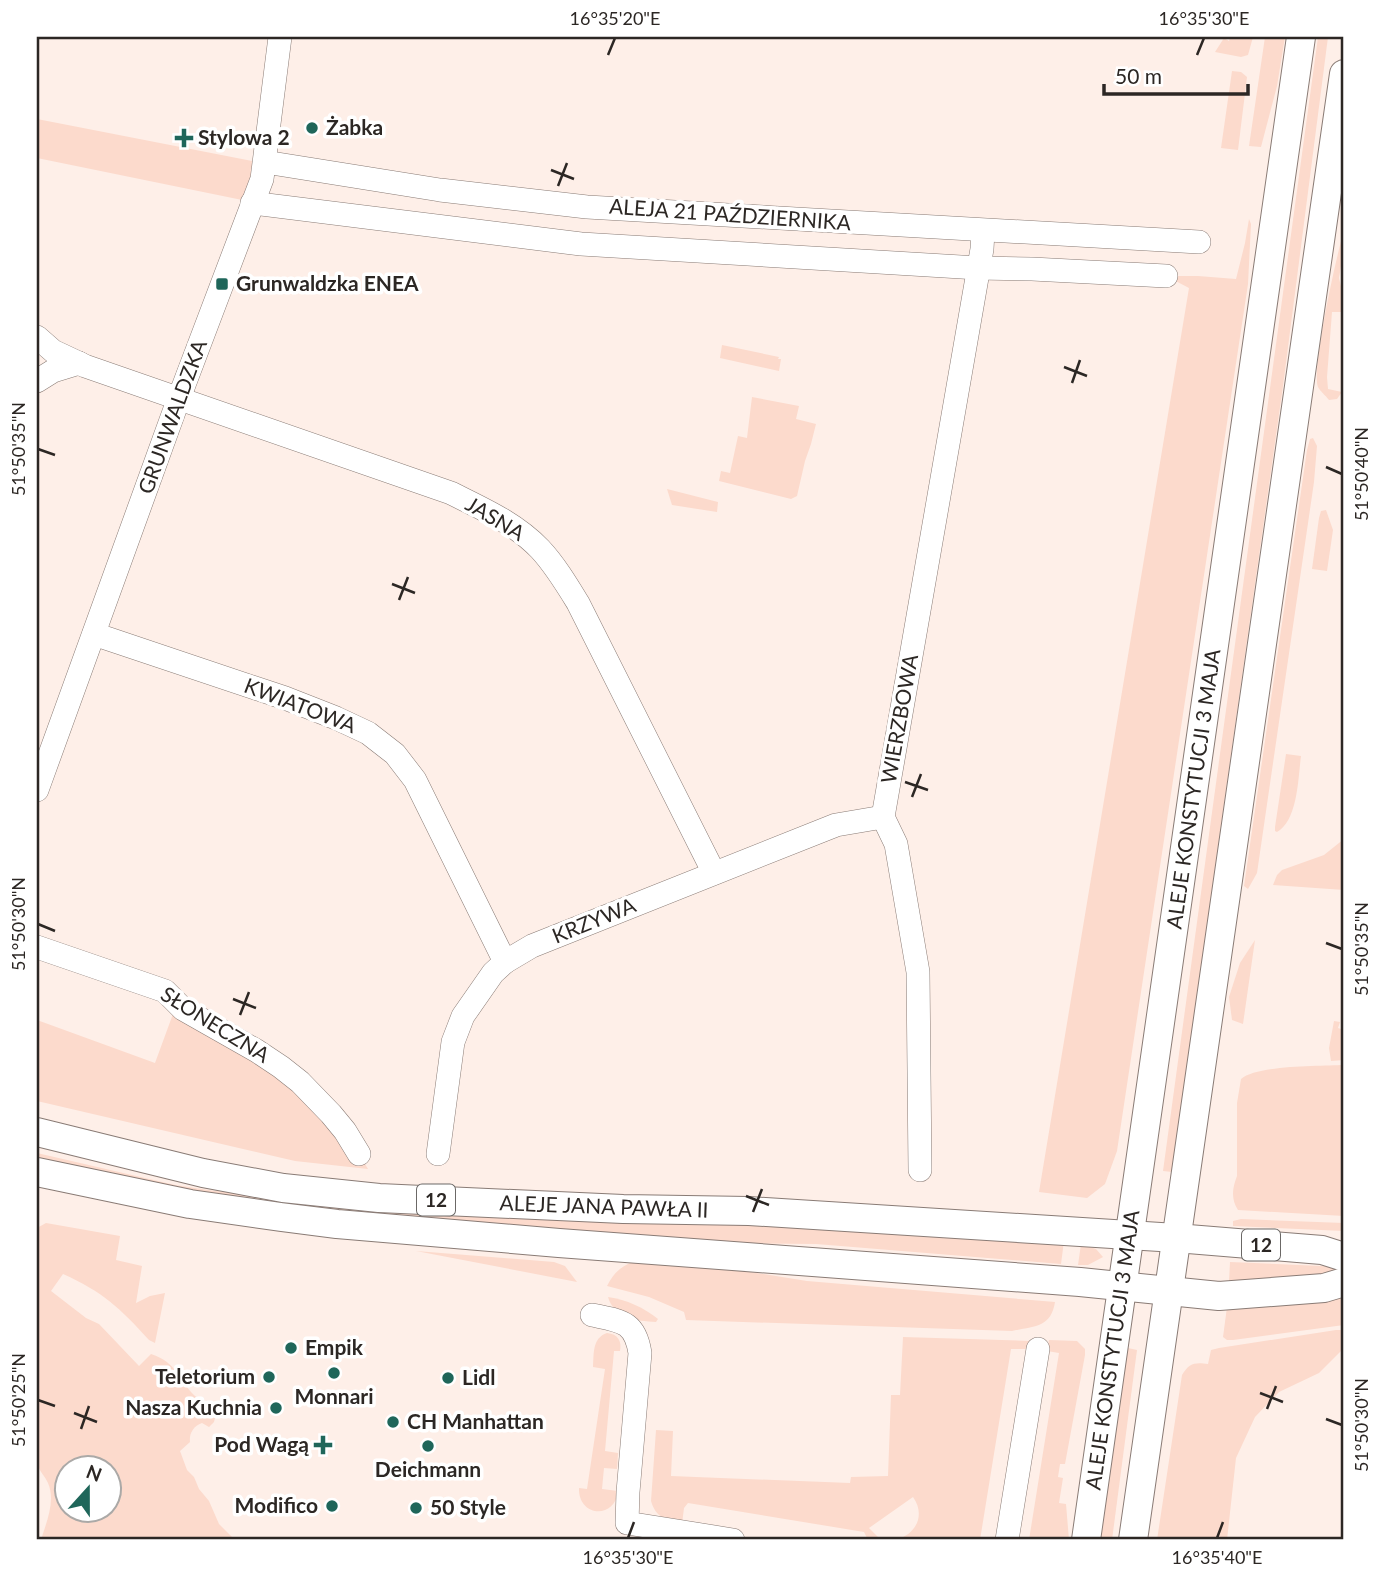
<svg xmlns="http://www.w3.org/2000/svg" width="1381" height="1577" viewBox="0 0 1381 1577" font-family="Lato,sans-serif">
<style>
.green{fill:#fcdacc;fill-rule:evenodd}
.lines{fill:none;stroke-linecap:round;stroke-linejoin:round}
.minor-casing{stroke:#897b75;stroke-width:24}
.major-casing{stroke:#897b75;stroke-width:30}
.minor{stroke:#fff;stroke-width:23}
.major{stroke:#fff;stroke-width:28}
.ticks{fill:none;stroke:#2c2724;stroke-width:2.5}
.poi-dot{fill:#1f665a;stroke:#fff;stroke-width:2.5}
.labels{text-anchor:middle;stroke-width:7;stroke-linejoin:round;paint-order:stroke}
.shield{fill:#fff;stroke:#6b6866;stroke-width:2}
.shield-label{font-size:19px;font-weight:bold;fill:#2c2724}
.poi-label{font-size:21px;font-weight:bold;fill:#2c2724;stroke:#fff;text-anchor:start}
.street-label{font-size:21px;fill:#2c2724;stroke:#fff}
.neatline{fill:none;stroke:#2c2724;stroke-width:2.5}
.ticks-label{font-size:18px;text-anchor:middle;fill:#2c2724}
</style>
<rect width="100%" height="100%" fill="#feefe8"/>
<g class="green">
<path d="M1230 37H1253L1248 55 1241 57 1215 52 1224 38 1229 41Z"/>
<path d="M1265 37H1285L1277 86 1261 147 1249 146Z"/>
<path d="M1318 37H1328L1283 386 1172 1172 1163 1171Z"/>
<path d="M1232 71 1241 72 1247 77 1238 150 1221 148Z"/>
<path d="M37 119 263 163 252 202 37 158Z"/>
<path d="M1249 219 1251 224 1248 284 1117 1151 1105 1184 1087 1198 1039 1192 1189 288 1166 276H1198L1236 279 1245 243Z"/>
<path d="M1344 231V248L1339 278 1344 299V312H1332L1327 377 1328 389 1342 392 1337 399 1329 400C1326 396 1320 391 1318 387 1311 371 1337 252 1344 231Z"/>
<path d="M722 345 779 357 778 359H781L779 371 720 358Z"/>
<path d="M752 397 799 406 796 419 816 424 811 444 805 461 797 496 791 499 719 481 721 471 730 473 738 436 747 438Z"/>
<path d="M1313 438 1317 446 1314 482 1257 873 1248 889 1244 886 1307 450 1310 439Z"/>
<path d="M667 489 718 502 717 512 672 505Z"/>
<path d="M1326 510 1333 530 1327 571 1312 569 1319 518 1321 511Z"/>
<path d="M1286 754 1301 756C1298 778 1298 820 1277 832L1275 831V827Z"/>
<path d="M1344 839V890L1273 885 1277 875 1282 870 1324 855Z"/>
<path d="M1255 940 1243 1024 1232 1020 1229 997 1240 963Z"/>
<path d="M177 1003 229 1034 345 1131 368 1169 295 1161 37 1101V1020L155 1063Z"/>
<path d="M1334 1021 1340 1022 1338 1028 1344 1030V1060L1331 1061 1329 1048Z"/>
<path d="M1344 1065V1216L1238 1210C1231 1199 1232 1189 1237 1176V1103L1241 1079C1257 1065 1321 1066 1344 1065Z"/>
<path d="M37 1153 175 1185 215 1191 453 1212 902 1227 1064 1241 1061 1264 816 1244 693 1243 470 1224 213 1197 37 1163Z"/>
<path d="M1241 1219 1344 1223V1231L1233 1226V1221Z"/>
<path d="M46 1223 120 1236 116 1260 142 1266 136 1303 150 1296 165 1293 155 1343 149 1340C120 1308 103 1292 63 1274L51 1291 86 1318 99 1324 139 1366 151 1354C178 1363 178 1380 195 1396 202 1402 210 1406 216 1414L214 1422 209 1427 202 1423C193 1426 189 1434 190 1442L180 1451 187 1470 194 1477 199 1489 209 1501 219 1524 235 1540H41C46 1523 56 1501 48 1483 45 1476 39 1471 37 1463V1228ZM66 1468H108V1510H66Z"/>
<path d="M1081 1244 1096 1249 1103 1257 1088 1265H1078Z"/>
<path d="M416 1251 554 1262 565 1266 577 1282Z"/>
<path d="M634 1261 713 1266 807 1281 1055 1302C1051 1328 1034 1326 1012 1331L686 1320 684 1312 649 1297 607 1286C614 1272 621 1267 634 1261Z"/>
<path d="M1230 1262 1344 1267V1274L1229 1282Z"/>
<path d="M608 1297C627 1300 643 1307 658 1319L656 1322C636 1321 614 1318 608 1297Z"/>
<path d="M1344 1298V1325L1233 1340H1227L1223 1337 1227 1307Z"/>
<path d="M1336 1330H1344V1348L1319 1373 1279 1392 1255 1417 1236 1458 1227 1540H1157L1182 1375C1189 1363 1195 1362 1208 1364L1211 1350 1219 1348Z"/>
<path d="M607 1333C618 1334 622 1341 620 1351H614L605 1451 618 1453 617 1469 604 1468 602 1489 618 1491C615 1520 578 1517 579 1488L587 1489 605 1369 593 1367C594 1354 592 1338 607 1333Z"/>
<path d="M903 1337 1030 1341 1029 1349H1011L980 1540H895C916 1535 926 1515 913 1497L869 1528 878 1537 892 1540H868L864 1532 688 1503 684 1508 682 1524C666 1520 656 1518 651 1501L656 1430 673 1431 671 1476 850 1483 851 1477 888 1476 891 1395H900Z"/>
<path d="M1049 1340 1077 1341 1085 1349V1355L1065 1464H1060L1058 1477 1063 1478 1059 1503 1066 1504 1069 1540H1029L1059 1353 1047 1351Z"/>
<path d="M1128 1348 1137 1350 1112 1540H1099Z"/>
</g>
<g class="lines">
<g class="minor-casing">
<g id="minor">
<path d="M265 162 440 190 587 207 1199 242"/>
<path d="M252 203 581 244 978 268 1032 269 1166 276"/>
<path d="M37 337 53 351 85 366 451 493C483 509 515 523 540 549 555 565 567 585 578 603L714 873"/>
<path d="M37 381 53 371 79 363"/>
<path d="M94 634 285 698 336 718 368 733 395 754 415 780 505 962"/>
<path d="M37 790 179 398 262 179 280 37"/>
<path d="M37 947 165 991 183 1009 257 1051 281 1067 300 1082 331 1114 345 1131 359 1154"/>
<path d="M438 1154 453 1042 463 1016 493 973 505 962 532 946 836 825 883 817"/>
<path d="M920 1170 918 972 896 844 883 817 982 249 983 231"/>
<path d="M592 1315C621 1321 635 1321 640 1353L628 1492 627 1523 733 1540"/>
<path d="M1007 1540 1038 1349"/>
</g>
</g>
<g class="major-casing">
<g id="major">
<path d="M37 1132 203 1173 283 1188 379 1198 623 1209 749 1211 1176 1238 1322 1250 1344 1257"/>
<path d="M37 1172 190 1204 281 1217 337 1224 559 1243 1080 1282 1219 1296 1324 1288 1344 1282"/>
<path d="M1086 1540 1301 37"/>
<path d="M1133 1540 1344 74"/>
</g>
</g>
<use href="#minor" class="minor"/>
<use href="#major" class="major"/>
</g>
<path class="ticks" d="M608 55 615 38M1197 55 1204 38M551 170 574 179M558 186 567 163M1064 367 1087 376M1072 383 1080 360M38 449 55 455M1326 467 1342 474M392 584 415 593M399 600 408 577M905 782 928 790M912 797 921 774M38 924 55 931M1326 943 1342 949M233 999 256 1008M240 1015 249 992M746 1196 769 1205M753 1212 762 1189M1260 1393 1283 1402M38 1400 55 1406M1267 1409 1276 1386M74 1413 97 1422M1326 1419 1342 1425M81 1429 89 1406M628 1538 634 1522M1217 1538 1223 1522"/>
<g class="poi-dot">
<circle cx="312" cy="128" r="7"/>
<path d="M180.5 127.5h7v7h7v7h-7v7h-7v-7h-7v-7h7z"/>
<rect x="215" y="277" width="14" height="14" rx="3.5"/>
<circle cx="291" cy="1348" r="7"/>
<circle cx="334" cy="1373" r="7"/>
<circle cx="269" cy="1377" r="7"/>
<circle cx="448" cy="1378" r="7"/>
<circle cx="276" cy="1408" r="7"/>
<circle cx="393" cy="1422" r="7"/>
<path d="M319.5 1434.5h7v7h7v7h-7v7h-7v-7h-7v-7h7z"/>
<circle cx="428" cy="1446" r="7"/>
<circle cx="332" cy="1506" r="7"/>
<circle cx="416" cy="1508" r="7"/>
</g>
<g class="labels">
<g class="shield">
<rect x="417" y="1184.5" width="38" height="31" rx="5"/>
<rect x="1242" y="1229.5" width="38" height="31" rx="5"/>
</g>
<g class="shield-label">
<text x="436" y="1207">12</text>
<text x="1261" y="1252">12</text>
</g>
<g class="poi-label">
<text x="326" y="135">Żabka</text>
<text x="198" y="145">Stylowa 2</text>
<text x="236" y="291">Grunwaldzka ENEA</text>
<text x="305" y="1355">Empik</text>
<text x="255" y="1384" text-anchor="end">Teletorium</text>
<text x="462" y="1385">Lidl</text>
<text x="334" y="1404" text-anchor="middle">Monnari</text>
<text x="262" y="1415" text-anchor="end">Nasza Kuchnia</text>
<text x="407" y="1429">CH Manhattan</text>
<text x="309" y="1452" text-anchor="end">Pod Wagą</text>
<text x="428" y="1477" text-anchor="middle">Deichmann</text>
<text x="318" y="1513" text-anchor="end">Modifico</text>
<text x="430" y="1515">50 Style</text>
</g>
<g class="street-label">
<text transform="translate(730 215) rotate(4)" y="7">ALEJA 21 PAŹDZIERNIKA</text>
<text transform="translate(173 417) rotate(-70)" y="7">GRUNWALDZKA</text>
<text transform="translate(495 519) rotate(31)" y="7">JASNA</text>
<text transform="translate(300 706) rotate(21)" y="7">KWIATOWA</text>
<text transform="translate(900 719) rotate(-80)" y="7">WIERZBOWA</text>
<text transform="translate(1194 789) rotate(-82)" y="7">ALEJE KONSTYTUCJI 3 MAJA</text>
<text transform="translate(594 921) rotate(-22)" y="7">KRZYWA</text>
<text transform="translate(215 1025) rotate(32)" y="7">SŁONECZNA</text>
<text transform="translate(604 1207) rotate(2)" y="7">ALEJE JANA PAWŁA II</text>
<text transform="translate(1113 1350) rotate(-82)" y="7">ALEJE KONSTYTUCJI 3 MAJA</text>
</g>
</g>
<rect width="1381" height="1577" fill="none" stroke="#ffffff" stroke-width="77"/>
<g transform="translate(88 1489) rotate(21)"><circle r="33" fill="#ffffff" stroke="#aba9a7" stroke-width="2"/>
<path d="M0-5L12 26L0 18L-12 26Z" fill="#1f665a"/>
<text y="-10" font-size="19" font-weight="bold" text-anchor="middle" fill="#2c2724">N</text>
</g>
<path d="M1104 84v10h144v-10" fill="none" stroke="#2c2724" stroke-width="3.5"/>
<text x="1115" y="84" font-size="21" fill="#2c2724" stroke="#ffffff" stroke-width="5" paint-order="stroke">50 m</text>
<rect x="38" y="38" width="1304" height="1500" class="neatline"/>
<g class="ticks-label">
<text x="615" y="25">16°35'20"E</text>
<text x="1204" y="25">16°35'30"E</text>
<text transform="translate(19 449) rotate(-90)" y="6">51°50'35"N</text>
<text transform="translate(1362 474) rotate(-90)" y="6">51°50'40"N</text>
<text transform="translate(19 924) rotate(-90)" y="6">51°50'30"N</text>
<text transform="translate(1362 949) rotate(-90)" y="6">51°50'35"N</text>
<text transform="translate(19 1400) rotate(-90)" y="6">51°50'25"N</text>
<text transform="translate(1362 1425) rotate(-90)" y="6">51°50'30"N</text>
<text x="628" y="1564">16°35'30"E</text>
<text x="1217" y="1564">16°35'40"E</text>
</g>
</svg>
